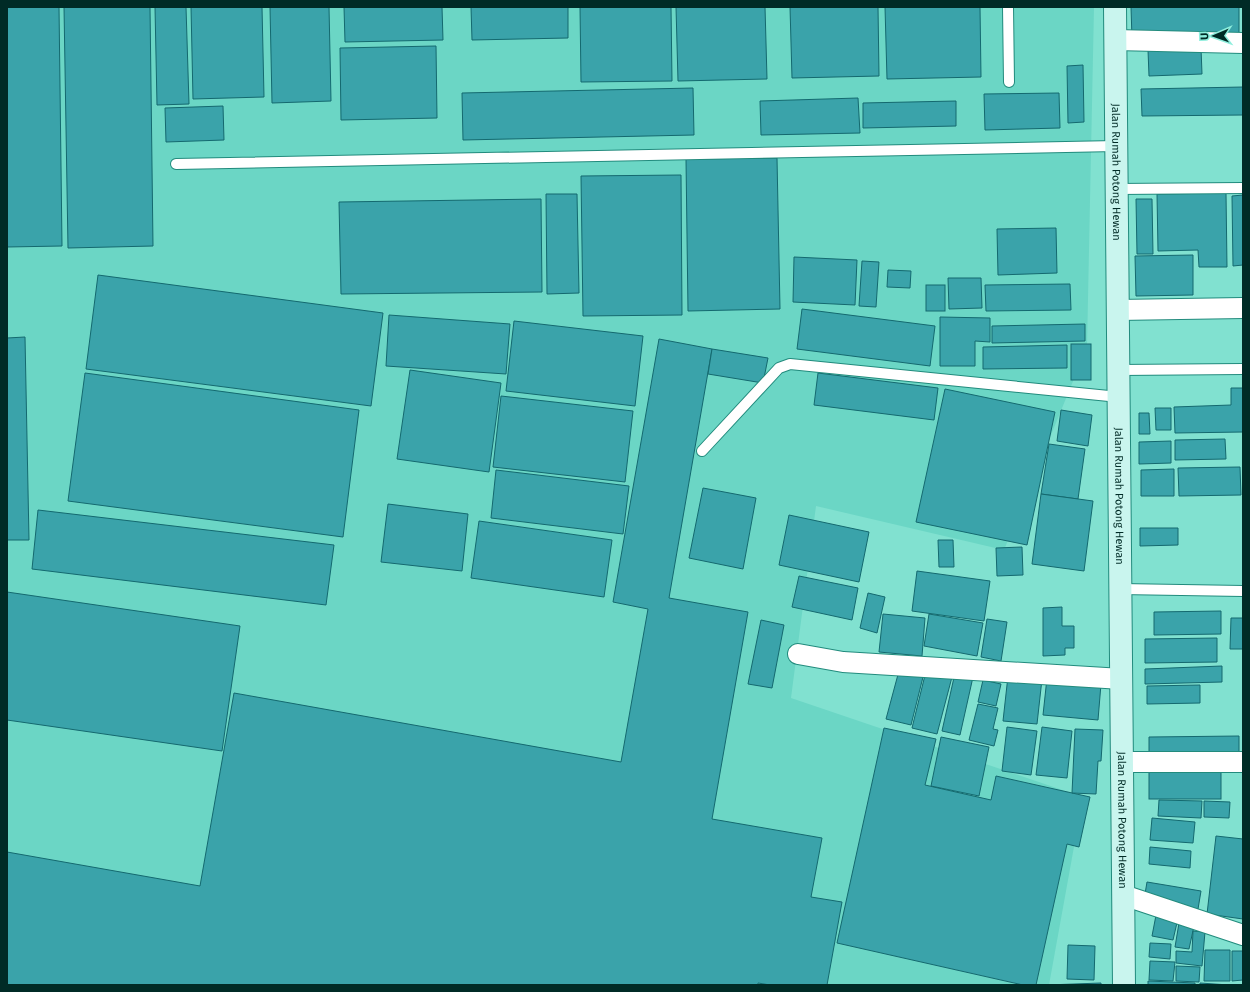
<svg xmlns="http://www.w3.org/2000/svg" width="1250" height="992" viewBox="0 0 1250 992" font-family="'Fira Sans',sans-serif">
<style>
.built{fill:#6bd6c5}
.building{fill:#3aa3aa;stroke:#14696f}
.lines{fill:none;stroke-linecap:round;stroke-linejoin:round}
.lane-casing{stroke:#228b7d;stroke-width:12}
.street-casing{stroke:#228b7d;stroke-width:22}
.secondary-casing{stroke:#228b7d;stroke-width:24}
.lane{stroke:#fff;stroke-width:10}
.street{stroke:#fff;stroke-width:20}
.secondary{stroke:#c9f5ee;stroke-width:22}
.labels{text-anchor:middle;stroke-width:4;stroke-linejoin:round;paint-order:stroke}
.street-label{font-size:11px;fill:#002b26;stroke:#8eeedd}
</style>
<rect width="100%" height="100%" fill="#81e1d0"/>
<path class="built" d="M7 7H1094L1087 347 1004 550 816 506 791 698 1083 797 1049 985H7Z"/>
<g class="building">
<path d="M7 7H59L62 246 7 247Z"/>
<path d="M64 7H150L153 246 68 248Z"/>
<path d="M155 7H186L189 104 157 105Z"/>
<path d="M191 7H262L264 97 193 99Z"/>
<path d="M270 7H329L331 101 272 103Z"/>
<path d="M344 7H442L443 40 345 42Z"/>
<path d="M471 7H568V38L472 40Z"/>
<path d="M580 7H671L672 81 581 82Z"/>
<path d="M676 7H765L767 79 678 81Z"/>
<path d="M790 7H878L879 76 792 78Z"/>
<path d="M885 7H980L981 77 887 79Z"/>
<path d="M1131 7H1239V39H1132Z"/>
<path d="M436 46 437 118 341 120 340 48Z"/>
<path d="M1201 48 1202 74 1149 76 1148 50Z"/>
<path d="M1083 65 1084 122 1068 123 1067 66Z"/>
<path d="M1243 87V115L1142 116 1141 89Z"/>
<path d="M693 88 694 135 463 140 462 93Z"/>
<path d="M1059 93 1060 128 985 130 984 94Z"/>
<path d="M858 98 860 133 761 135 760 101Z"/>
<path d="M956 101V126L863 128V103Z"/>
<path d="M223 106 224 140 166 142 165 108Z"/>
<path d="M777 158 780 309 688 311 686 159Z"/>
<path d="M681 175 682 315 583 316 581 176Z"/>
<path d="M1226 193 1227 267H1199L1198 250 1158 251 1157 194Z"/>
<path d="M546 194H577L579 293 547 294Z"/>
<path d="M1243 195V265L1233 266 1232 196Z"/>
<path d="M541 199 542 292 341 294 339 202Z"/>
<path d="M1136 199H1152L1153 254H1137Z"/>
<path d="M1056 228 1057 273 998 275 997 229Z"/>
<path d="M1193 255V295L1136 296 1135 256Z"/>
<path d="M794 257 857 260 855 305 793 302Z"/>
<path d="M862 261 879 262 876 307 859 306Z"/>
<path d="M888 270 911 271 910 288 887 287Z"/>
<path d="M98 275 383 313 371 406 86 369Z"/>
<path d="M948 278H981L982 308 949 309Z"/>
<path d="M1070 284 1071 310 986 311 985 285Z"/>
<rect x="926" y="285" width="19" height="26"/>
<path d="M802 309 935 326 930 366 797 349Z"/>
<path d="M389 315 510 324 506 374 386 366Z"/>
<path d="M940 317 990 318V342L975 341V366H940Z"/>
<path d="M514 321 643 336 635 406 506 391Z"/>
<path d="M1085 324V341L992 343V326Z"/>
<path d="M25 337 29 540H7V338Z"/>
<path d="M659 339 712 349 669 598 748 612 712 819 822 838 811 897 842 902 827 985H770L758 983V985H7V852L200 886 234 693 621 762 648 609 613 602Z"/>
<rect x="1071" y="344" width="20" height="36"/>
<path d="M1067 345V368L983 369V347Z"/>
<path d="M712 349 768 358 763 383 708 374Z"/>
<path d="M410 370 501 383 489 472 397 459Z"/>
<path d="M85 373 359 410 343 537 68 501Z"/>
<path d="M818 373 938 388 934 420 814 405Z"/>
<path d="M1231 388H1243V432L1175 433 1174 407 1231 405Z"/>
<path d="M945 389 1055 412 1027 545 916 522Z"/>
<path d="M501 396 633 411 625 482 493 467Z"/>
<path d="M1155 408H1171V430H1156Z"/>
<path d="M1061 410 1092 415 1088 446 1057 441Z"/>
<path d="M1139 413H1149L1150 434H1139Z"/>
<path d="M1225 439 1226 459 1175 460V440Z"/>
<path d="M1171 441V463L1139 464V442Z"/>
<path d="M1049 444 1085 449 1078 499 1041 494Z"/>
<path d="M1240 467 1241 495 1179 496 1178 468Z"/>
<path d="M1174 469V496H1141V470Z"/>
<path d="M496 470 629 486 623 534 491 518Z"/>
<path d="M703 488 756 498 743 569 689 558Z"/>
<path d="M1041 494 1093 501 1084 571 1032 564Z"/>
<path d="M388 504 468 514 462 571 381 562Z"/>
<path d="M38 510 334 545 326 605 32 569Z"/>
<path d="M789 515 869 532 859 582 779 565Z"/>
<path d="M479 521 612 540 604 597 471 578Z"/>
<path d="M1140 528H1178V545L1140 546Z"/>
<path d="M938 540H953L954 567H939Z"/>
<path d="M1022 547 1023 575 997 576 996 548Z"/>
<path d="M917 571 990 581 984 621 912 611Z"/>
<path d="M799 576 858 588 852 620 792 607Z"/>
<path d="M7 592 240 626 222 751 7 720Z"/>
<path d="M868 593 885 597 877 633 860 628Z"/>
<path d="M1062 607V626H1074V648H1065V655L1043 656V608Z"/>
<path d="M1221 611V634L1154 635V612Z"/>
<path d="M883 614 925 618 922 656 879 652Z"/>
<path d="M929 614 983 623 977 656 924 646Z"/>
<path d="M1231 618H1243V649H1230Z"/>
<path d="M987 619 1007 622 1001 661 981 657Z"/>
<path d="M761 620 784 625 772 688 748 684Z"/>
<path d="M1217 638V662L1145 663V639Z"/>
<path d="M1222 666V682L1145 684V669Z"/>
<path d="M900 667 924 673 911 725 886 719Z"/>
<path d="M926 671 952 677 937 734 912 728Z"/>
<path d="M955 673 973 677 960 735 942 731Z"/>
<path d="M1008 676 1042 679 1037 724 1003 721Z"/>
<path d="M1047 678 1101 684 1098 720 1043 715Z"/>
<path d="M983 680 1001 684 996 706 978 702Z"/>
<path d="M1200 685V703L1147 704V686Z"/>
<path d="M978 704 998 708 993 729 998 730 994 746 969 740Z"/>
<path d="M1007 727 1037 731 1031 775 1002 771Z"/>
<path d="M1042 727 1072 731 1067 778 1036 775Z"/>
<path d="M884 728 936 739 925 785 991 800 996 776 1090 797 1079 847 1067 844 1036 985H1023L837 943Z"/>
<path d="M1075 729 1103 730 1101 761H1098L1096 794 1072 793Z"/>
<path d="M1239 736V757L1149 758V737Z"/>
<path d="M941 737 989 747 979 796 931 786Z"/>
<rect x="1149" y="765" width="72" height="34"/>
<path d="M1159 800 1202 801 1201 818 1158 816Z"/>
<path d="M1204 801 1230 802 1229 818 1204 817Z"/>
<path d="M1152 818 1195 822 1193 843 1150 840Z"/>
<path d="M1216 836 1243 839V919L1207 914Z"/>
<path d="M1150 847 1191 851 1190 868 1149 864Z"/>
<path d="M1147 882 1201 891 1198 909 1144 900Z"/>
<path d="M1157 910 1179 914 1173 940 1152 936Z"/>
<path d="M1179 923 1194 926 1189 949 1175 947Z"/>
<path d="M1193 931 1205 932 1202 966 1176 963V951L1192 952Z"/>
<path d="M1150 943 1171 944 1170 959 1149 957Z"/>
<path d="M1068 945 1095 946 1094 980 1067 979Z"/>
<path d="M1205 950H1230V981H1204Z"/>
<path d="M1232 951H1243V980L1232 981Z"/>
<path d="M1150 961 1175 962 1173 981 1149 980Z"/>
<path d="M1176 966 1200 967 1199 982 1176 981Z"/>
<path d="M1148 981 1195 983V985H1148Z"/>
<path d="M1101 983V985H1047Z"/>
<path d="M1200 983 1229 985H1200Z"/>
</g>
<g class="lines">
<g class="lane-casing">
<g id="lane">
<path d="M1008 7 1009 82"/>
<path d="M176 164 1116 146"/>
<path d="M1117 189 1243 188"/>
<path d="M1118 370 1243 369"/>
<path d="M702 451 779 368 790 364 1119 397"/>
<path d="M1120 589 1243 591"/>
</g>
</g>
<g class="street-casing">
<g id="street">
<path d="M1115 40 1243 43"/>
<path d="M1118 310 1243 308"/>
<path d="M798 654 843 662 1122 679"/>
<path d="M1122 762H1243"/>
<path d="M1123 895 1243 935"/>
</g>
</g>
<g class="secondary-casing">
<g id="secondary">
<path id="s1" d="M1115 7 1124 985"/>
</g>
</g>
<use href="#lane" class="lane"/>
<use href="#street" class="street"/>
<use href="#secondary" class="secondary"/>
</g>
<g class="labels">
<g class="street-label">
<text dy="4" stroke="none"><textPath href="#s1" startOffset="165">Jalan Rumah Potong Hewan</textPath></text>
<text dy="4" stroke="none"><textPath href="#s1" startOffset="489">Jalan Rumah Potong Hewan</textPath></text>
<text dy="4" stroke="none"><textPath href="#s1" startOffset="813">Jalan Rumah Potong Hewan</textPath></text>
</g>
</g>
<rect width="1250" height="992" fill="none" stroke="#002b26" stroke-width="16"/>
<g transform="translate(1214 36) rotate(268)" stroke="#8eeedd" stroke-width="3" paint-order="stroke">
<path d="M0-3L7 15L0 10L-7 15Z" fill="#002b26"/>
<text y="-6" font-size="11" font-weight="bold" text-anchor="middle" fill="#002b26">U</text>
</g>
</svg>
